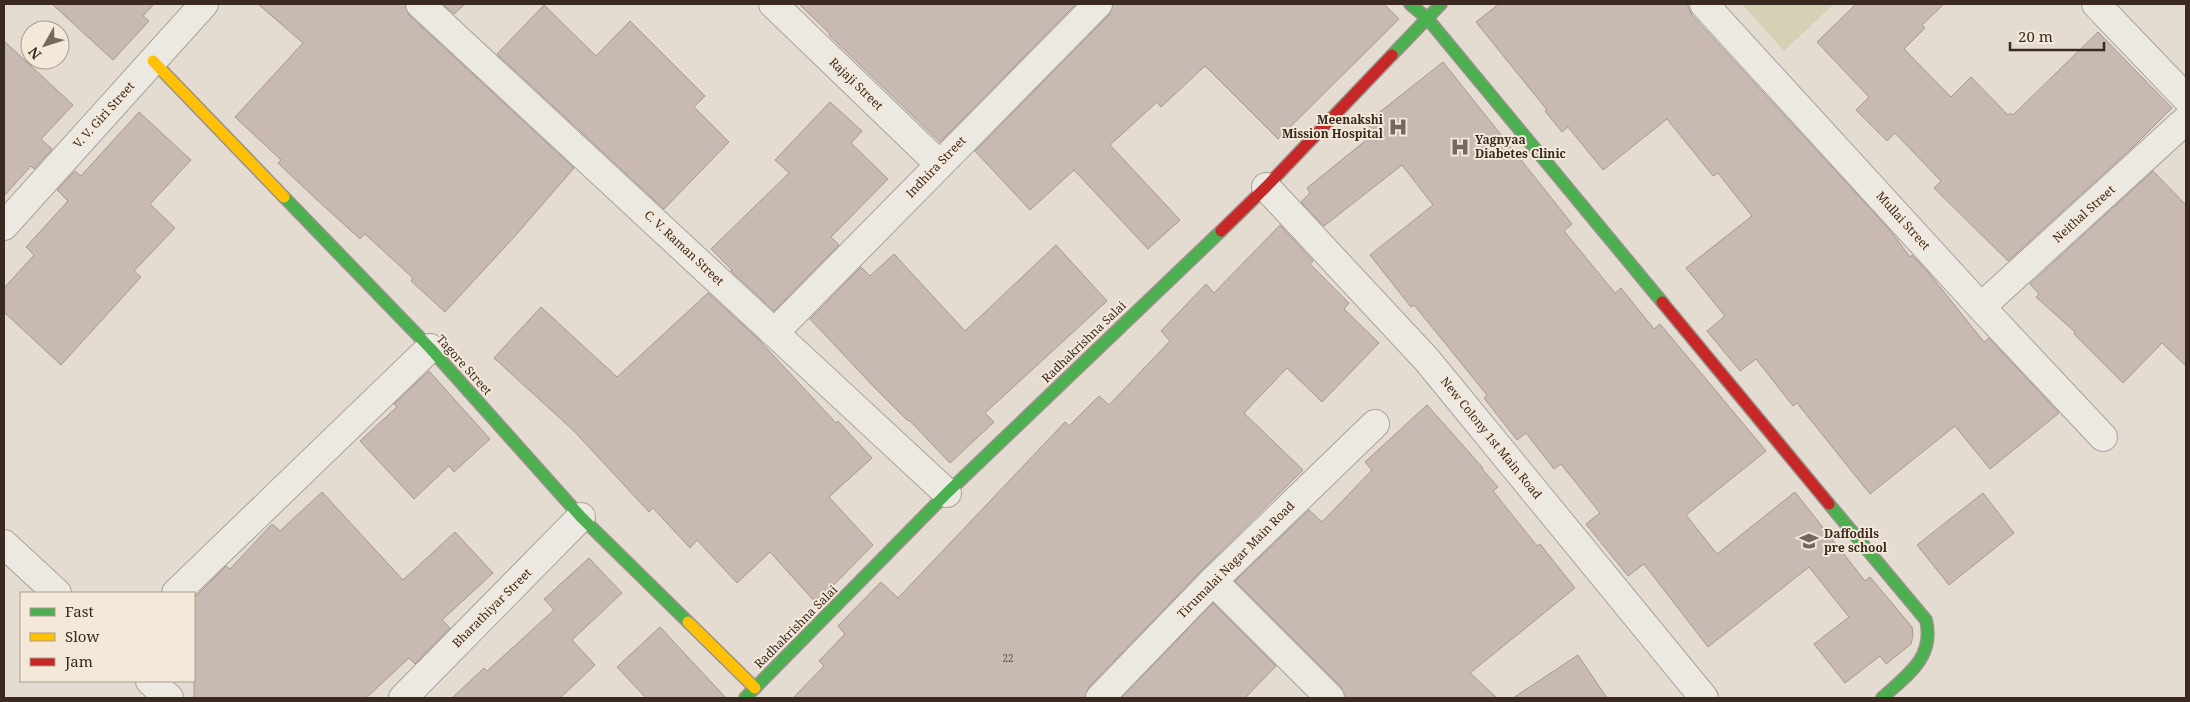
<svg xmlns="http://www.w3.org/2000/svg" width="2190" height="702" viewBox="0 0 2190 702" font-family="'Noto Serif',serif">
<style>
.green{fill:#d5d1b5}
.building{fill:#c8bab2;stroke:#a49890}
.lines{fill:none;stroke-linecap:round;stroke-linejoin:round}
.street-casing{stroke:#aaa299;stroke-width:30}
.fast-casing{stroke:#99918a;stroke-width:14}
.slow-casing{stroke:#99918a;stroke-width:14}
.jam-casing{stroke:#99918a;stroke-width:14}
.street{stroke:#ece8e2;stroke-width:28}
.fast{stroke:#4caf50;stroke-width:11}
.slow{stroke:#ffc107;stroke-width:11}
.jam{stroke:#c62828;stroke-width:11}
.labels{text-anchor:middle;stroke-width:4;stroke-linejoin:round;paint-order:stroke}
.number-label{font-size:10px;fill:#5d4d45}
.street-label{font-size:12px;fill:#392921;stroke:#f4e8d8}
.poi-label{font-size:12px;font-weight:bold;fill:#392921;stroke:#f4e8d8;text-anchor:start}
</style>
<rect width="100%" height="100%" fill="#e4dcd1"/>
<path class="green" d="M1742 4H1834L1784 51Z"/>
<g class="building">
<path d="M52 4H154L143 16 149 21 113 60Z"/>
<path d="M258 4H405L409 15 574 168 515 236 445 312 411 281 413 278 365 234 360 239 316 199 278 163 281 160 235 117 303 43Z"/>
<path d="M443 4H465L454 14Z"/>
<path d="M799 4H1076L940 142 829 35 830 34Z"/>
<path d="M1113 4H1384L1399 19 1278 139 1205 66 1161 107 1157 102 1110 145 1180 220 1148 249 1074 170 1030 210 975 151 1109 15Z"/>
<path d="M1499 4H1687L1692 15 1889 229 1910 257 1912 255 1928 272 1984 342 1989 338 2059 413 1990 469 1955 426 1870 494 1797 403 1793 406 1756 359 1740 371 1707 331 1725 316 1686 268 1752 216 1718 173 1713 176 1667 119 1603 170 1568 127 1562 132 1545 111 1547 110 1476 22Z"/>
<path d="M1856 4H1944L1922 25 1925 28 1904 49 1951 97 1971 77 2008 115 2011 113 2013 115 2098 32 2172 108 2132 148 2008 261 1934 188 1941 181 1895 133 1887 141 1856 110 1869 97 1817 42Z"/>
<path d="M544 5 596 56 630 21 705 96 694 107 729 142 664 209 497 54Z"/>
<path d="M4 41 73 105 41 139 52 149 34 169 31 166 4 196Z"/>
<path d="M1443 62 1572 224 1564 231 1615 293 1621 288 1654 329 1660 324 1766 451 1686 515 1717 554 1795 492 1865 581 1870 577 1912 627 1913 635 1911 644 1886 664 1880 656 1845 683 1814 644 1849 617 1809 567 1708 647 1644 564 1628 576 1586 524 1600 513 1561 464 1554 469 1526 433 1517 440 1484 398 1487 395 1440 337 1414 305 1411 307 1370 255 1433 205 1402 165 1324 226 1301 202 1310 193 1307 188 1375 133 1366 123Z"/>
<path d="M830 102 862 131 851 143 888 179 831 237 839 245 774 311 731 271 732 270 711 249 789 173 775 160Z"/>
<path d="M139 112 191 160 150 204 175 228 134 271 141 277 61 365 4 312V288L34 255 26 247 68 201 57 190 75 171 81 176Z"/>
<path d="M2153 171 2186 205V366L2162 343 2123 383 2074 334 2075 332 2036 297 2039 294 2030 284Z"/>
<path d="M1280 225 1313 261 1310 264 1349 303 1344 309 1379 343 1322 402 1287 368 1244 413 1303 470 1202 570 1089 687 1085 698H793L824 666 819 661 845 634 838 626 881 582 898 598 1065 422 1069 426 1099 396 1109 405 1170 341 1161 331 1206 284 1214 293Z"/>
<path d="M1056 245 1107 301 985 413 994 422 950 463 909 420 908 421 874 387 810 319 861 267 870 276 894 254 965 331Z"/>
<path d="M708 293 759 340 836 423 838 421 872 458 829 497 873 545 816 603 770 552 737 583 697 540 690 548 653 508 649 512 574 431 494 358 541 307 617 377Z"/>
<path d="M429 371 490 439 454 472 449 466 414 499 360 441 397 407 394 404Z"/>
<path d="M1427 405 1483 468 1482 469 1498 487 1493 491 1537 546 1540 544 1575 588 1470 673 1497 698H1345L1341 687 1235 581 1309 510 1322 522 1372 470 1365 462Z"/>
<path d="M322 492 403 580 455 532 493 573 442 620 450 628 415 664 409 658 366 698H194V598L226 566 230 569 272 524 280 531Z"/>
<path d="M1983 493 2014 533 1949 585 1917 545Z"/>
<path d="M589 558 622 593 572 640 595 665 560 698H452L484 668 487 671 554 610 544 599Z"/>
<path d="M1213 603 1276 666 1245 698H1121Z"/>
<path d="M660 627 726 698H646L617 667Z"/>
<path d="M1578 655 1607 698H1513Z"/>
</g>
<g class="lines">
<g class="street-casing">
<g id="street">
<path d="M420 4 947 493"/>
<path d="M773 4 939 164"/>
<path d="M1704 4 1981 307 2103 437"/>
<path d="M2096 4 2186 98"/>
<path d="M1266 187 1427 360 1704 698"/>
<path d="M4 226 204 4"/>
<path d="M1981 307 2186 120"/>
<path d="M775 332 1098 4"/>
<path d="M4 544 57 593"/>
<path d="M1213 581 1330 698"/>
<path d="M176 593 430 348"/>
<path d="M150 681 169 698"/>
<path d="M403 698 581 517"/>
<path d="M1100 698 1213 581 1375 424"/>
</g>
</g>
<g class="fast-casing">
<g id="fast">
<path d="M1410 4 1427 18 1662 302"/>
<path d="M1392 55 1441 4"/>
<path d="M284 197 430 348 581 517 688 622"/>
<path d="M1829 504 1926 620C1935 658 1907 675 1882 698"/>
<path d="M745 698 947 493 1221 231"/>
</g>
</g>
<g class="slow-casing">
<g id="slow">
<path d="M153 61 284 197"/>
<path d="M688 622 755 688"/>
</g>
</g>
<g class="jam-casing">
<g id="jam">
<path d="M1221 231 1266 187 1392 55"/>
<path d="M1662 302 1829 504"/>
</g>
</g>
<use href="#street" class="street"/>
<use href="#fast" class="fast"/>
<use href="#slow" class="slow"/>
<use href="#jam" class="jam"/>
</g>
<defs>
<g id="hospital-bare" transform="scale(1.5)"><path d="M-5-5h3v3.5h4V-5h3V5h-3V1.5h-4V5h-3Z" fill="#75685f" stroke="#f4e8d8" stroke-width="2.5" paint-order="stroke"/></g>
<g id="school-bare" transform="scale(1.5)"><path d="M0-5L7-2L0 1L-7-2ZM-4 1L0 2.5L4 1V4Q0 6-4 4Z" fill="#75685f" stroke="#f4e8d8" stroke-width="2.5" paint-order="stroke"/></g>
</defs>
<g fill-rule="evenodd">
<use href="#hospital-bare" x="1398" y="127"/>
<use href="#hospital-bare" x="1460" y="147"/>
<use href="#school-bare" x="1809" y="541"/>
</g>
<g class="labels">
<g class="number-label">
<text x="1008" y="662">22</text>
</g>
<g class="street-label">
<text transform="translate(856 84) rotate(44)" y="4">Rajaji Street</text>
<text transform="translate(104 115) rotate(-48)" y="4">V. V. Giri Street</text>
<text transform="translate(936 167) rotate(-46)" y="4">Indhira Street</text>
<text transform="translate(2084 214) rotate(-42)" y="4">Neithal Street</text>
<text transform="translate(1903 221) rotate(48)" y="4">Mullai Street</text>
<text transform="translate(684 248) rotate(43)" y="4">C. V. Raman Street</text>
<text transform="translate(1084 342) rotate(-44)" y="4">Radhakrishna Salai</text>
<text transform="translate(464 365) rotate(48)" y="4">Tagore Street</text>
<text transform="translate(1491 438) rotate(51)" y="4">New Colony 1st Main Road</text>
<text transform="translate(1236 560) rotate(-45)" y="4">Tirumalai Nagar Main Road</text>
<text transform="translate(492 608) rotate(-45)" y="4">Bharathiyar Street</text>
<text transform="translate(796 627) rotate(-45)" y="4">Radhakrishna Salai</text>
</g>
<g class="poi-label">
<text x="1383" y="124" text-anchor="end">Meenakshi<tspan x="1383" dy="14">Mission Hospital</tspan></text>
<text x="1475" y="144">Yagnyaa<tspan x="1475" dy="14">Diabetes Clinic</tspan></text>
<text x="1824" y="538">Daffodils<tspan x="1824" dy="14">pre school</tspan></text>
</g>
</g>
<rect width="2190" height="702" fill="none" stroke="#392921" stroke-width="10"/>
<rect x="20" y="592" width="175" height="90" fill="#f4e8d8" stroke="#a99c8f"/>
<rect x="30" y="608" width="25" height="8" fill="#4caf50" stroke="#a99c8f"/>
<text x="65" y="617" font-size="15" fill="#392921">Fast</text>
<rect x="30" y="633" width="25" height="8" fill="#ffc107" stroke="#a99c8f"/>
<text x="65" y="642" font-size="15" fill="#392921">Slow</text>
<rect x="30" y="658" width="25" height="8" fill="#c62828" stroke="#a99c8f"/>
<text x="65" y="667" font-size="15" fill="#392921">Jam</text>
<g transform="translate(45 45) rotate(231)"><circle r="24" fill="#f4e8d8" stroke="#a99c8f"/>
<path d="M0-4L9 19L0 12L-9 19Z" fill="#75685f"/>
<text y="-8" font-size="14" font-weight="bold" text-anchor="middle" fill="#392921">N</text>
</g>
<path d="M2010 42v8h94v-8" fill="none" stroke="#392921" stroke-width="2.5"/>
<text x="2018" y="42" font-size="15" fill="#392921" stroke="#f4e8d8" stroke-width="4" paint-order="stroke">20 m</text>
</svg>
